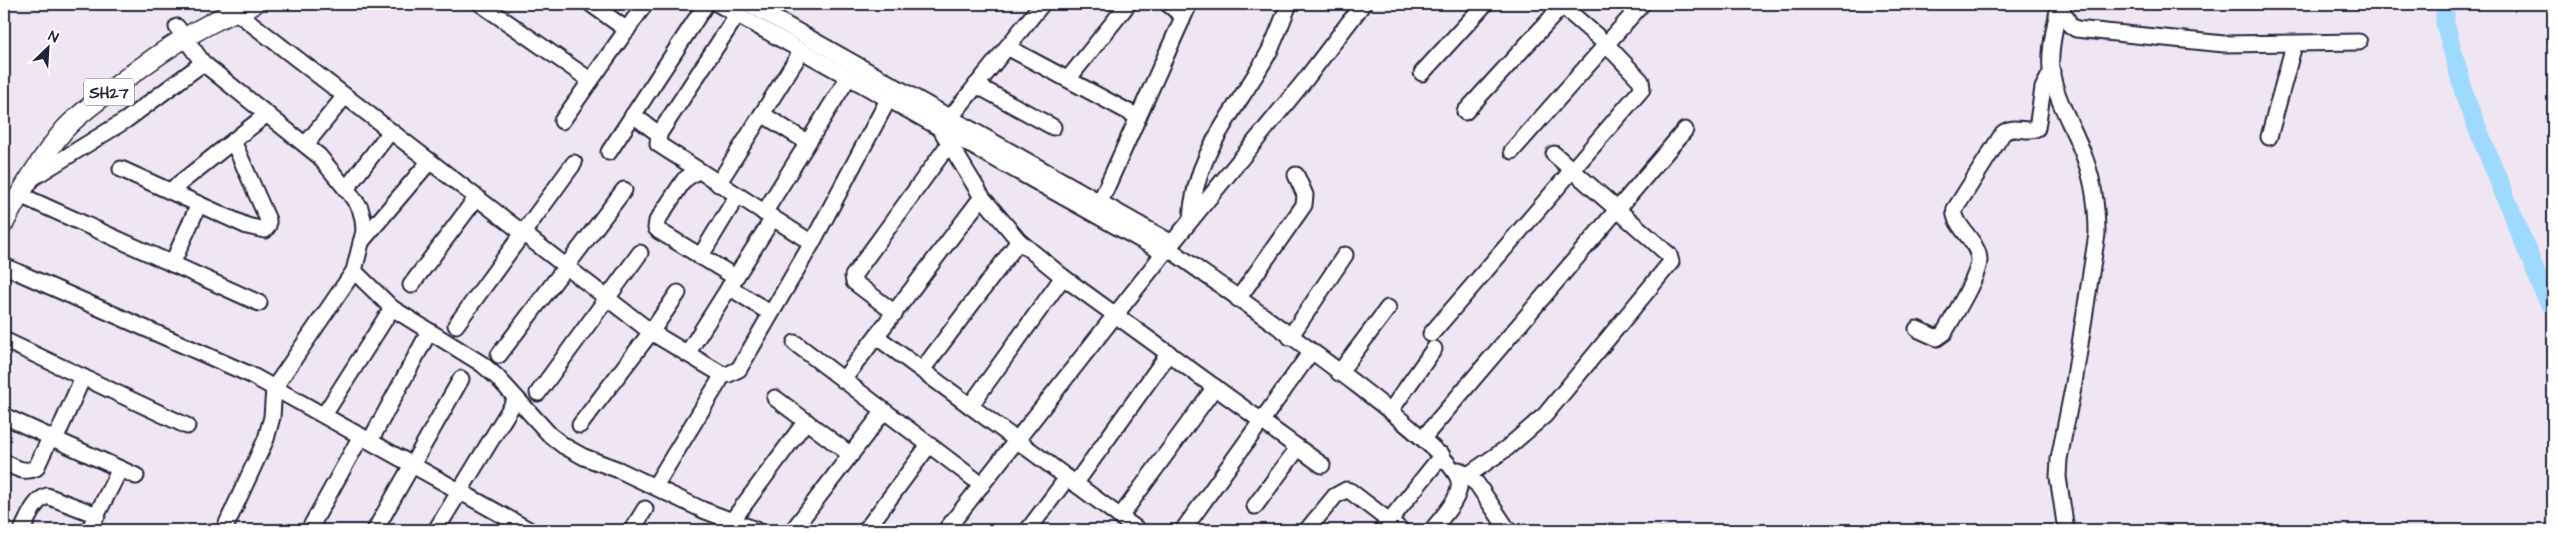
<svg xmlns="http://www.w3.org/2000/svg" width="2557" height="534" viewBox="0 0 2557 534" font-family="'Architects Daughter',sans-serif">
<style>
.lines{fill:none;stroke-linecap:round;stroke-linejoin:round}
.river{stroke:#9edaff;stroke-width:19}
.minor-casing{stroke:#22223b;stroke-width:19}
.major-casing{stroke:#22223b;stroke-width:22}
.minor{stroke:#fff;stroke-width:15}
.major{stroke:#fff;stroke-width:19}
.labels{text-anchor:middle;stroke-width:4;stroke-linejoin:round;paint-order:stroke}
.shield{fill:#fff;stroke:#646476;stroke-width:1}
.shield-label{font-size:16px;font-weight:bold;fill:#22223b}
</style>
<rect width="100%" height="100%" fill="#f0e6f3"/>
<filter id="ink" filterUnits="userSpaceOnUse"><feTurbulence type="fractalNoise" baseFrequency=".02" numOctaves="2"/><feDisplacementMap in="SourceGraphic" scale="10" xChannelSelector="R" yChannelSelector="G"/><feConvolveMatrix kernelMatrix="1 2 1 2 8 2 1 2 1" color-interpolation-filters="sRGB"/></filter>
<g filter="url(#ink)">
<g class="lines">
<path class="river" d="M2445 4V23L2466 100 2545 295 2553 307"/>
<g class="minor-casing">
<g id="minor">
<path d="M481 4 590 80"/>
<path d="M591 4 627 30"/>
<path d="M718 4 1164 253"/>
<path d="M749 4 1172 243"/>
<path d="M1168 4 1183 16"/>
<path d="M2059 4C2056 24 2049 48 2051 69 2055 100 2075 129 2085 159 2094 183 2097 209 2097 234L2074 383 2059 459 2058 477 2066 530"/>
<path d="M2059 4 2070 25 2076 29 2224 44 2359 42"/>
<path d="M235 11 651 332 723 375 729 374 739 369 812 243 888 100"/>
<path d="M737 15 659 134 658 144 812 243"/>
<path d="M177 27 203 63 319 156 351 195 360 208 363 219 364 231 354 271 274 388 272 417 266 439 224 530"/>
<path d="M1007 47 1138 117"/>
<path d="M1422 73 1485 4"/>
<path d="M1068 79 1128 4"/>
<path d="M976 85 1053 127"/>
<path d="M1465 112 1564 4"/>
<path d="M762 114 807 142"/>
<path d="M633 115 659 134"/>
<path d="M950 118 1042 4"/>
<path d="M562 121 645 4"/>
<path d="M940 128 982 197 1019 241 1063 277 1322 465"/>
<path d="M2269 137 2294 45"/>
<path d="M306 144 345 96"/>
<path d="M1512 151 1642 4"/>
<path d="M609 152 706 4"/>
<path d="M121 169 247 226 265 230 268 226V220L233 141"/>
<path d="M697 171 684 180 657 221 656 228 659 231 735 277"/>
<path d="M29 180 126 120 203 63"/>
<path d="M718 184 801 52"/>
<path d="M346 189 390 132"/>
<path d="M170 191 267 114"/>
<path d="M20 195 259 303"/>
<path d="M1100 202 1189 4"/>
<path d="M764 213 848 78"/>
<path d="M1191 220C1194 151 1239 108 1270 50 1277 35 1283 19 1289 4"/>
<path d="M361 242 429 162"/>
<path d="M1168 248C1213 281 1451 443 1459 481 1462 498 1441 518 1432 530"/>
<path d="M700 257 737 196"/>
<path d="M172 264 199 204"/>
<path d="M4 266 251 375 529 530"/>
<path d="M354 271 392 308 482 364 497 377 550 435 564 446 584 457 619 470 703 510 756 530"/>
<path d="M411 285 477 197"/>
<path d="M729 287 770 313"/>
<path d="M1238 299 1304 205 1305 195 1296 175"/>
<path d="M895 313 854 282 853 276 949 144"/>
<path d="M456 325 574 163"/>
<path d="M1917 329 1937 338 1944 333C1953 317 1979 276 1979 260 1979 241 1951 224 1955 209L2003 133C2014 124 2027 134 2037 128L2043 88 2052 71"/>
<path d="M1431 334 1642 89 1641 81 1606 44 1560 4"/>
<path d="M877 337 1138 530"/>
<path d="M1290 337 1345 255"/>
<path d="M4 340 187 426"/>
<path d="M795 343 982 485"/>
<path d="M687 354 773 218"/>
<path d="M499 355 624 190"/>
<path d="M922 370 1019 241"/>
<path d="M1339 373 1388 308"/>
<path d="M843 380 982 197"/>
<path d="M538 393 640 253"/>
<path d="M775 398 851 455"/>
<path d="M970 406 1063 277"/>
<path d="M1391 410 1434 349"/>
<path d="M324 415 392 308"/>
<path d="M4 416 136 476"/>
<path d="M580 425 651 332 678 293"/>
<path d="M1423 438 1685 130"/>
<path d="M55 440 83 377"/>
<path d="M370 441 429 332"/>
<path d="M4 462C14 467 24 474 36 468L50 438"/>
<path d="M1459 470 1477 484 1508 530"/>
<path d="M1468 475 1507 448 1545 415 1671 262 1669 255 1554 154"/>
<path d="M1075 484 1169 353"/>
<path d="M655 486 723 375"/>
<path d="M1255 506 1298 448"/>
<path d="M1120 517 1215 387"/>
<path d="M732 521 806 421"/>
<path d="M22 530C28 519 34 500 47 496L97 515"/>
<path d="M89 530 120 469"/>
<path d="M309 530 361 436"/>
<path d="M375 530 461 379"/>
<path d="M436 530 516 399"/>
<path d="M632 530 645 509"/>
<path d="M793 530 884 411"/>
<path d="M866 530 929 445"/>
<path d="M946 530 1164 253 1306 79 1363 4"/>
<path d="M1028 530 1067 478"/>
<path d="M1183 530 1311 352"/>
<path d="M1307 530 1335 496 1346 490 1350 491 1401 530"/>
<path d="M1382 530 1442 455"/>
</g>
</g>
<g class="major-casing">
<path id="major" d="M4 223C21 191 40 159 64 130 77 115 95 103 111 90 155 56 201 23 254 4"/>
</g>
<use href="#minor" class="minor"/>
<use href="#major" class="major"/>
</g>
</g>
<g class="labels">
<rect class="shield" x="84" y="78.5" width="50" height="27" rx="4"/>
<g class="shield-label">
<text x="109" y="98">SH27</text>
</g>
</g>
<rect width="2557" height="534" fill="none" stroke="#fff" stroke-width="20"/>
<rect x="10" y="10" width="2537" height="514" fill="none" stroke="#22223b" stroke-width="2" filter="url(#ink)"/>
<g transform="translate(48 48) rotate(25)" stroke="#ffffff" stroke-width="4" paint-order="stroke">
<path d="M0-4L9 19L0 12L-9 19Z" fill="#22223b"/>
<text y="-8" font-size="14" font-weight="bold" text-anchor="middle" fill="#22223b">N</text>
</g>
</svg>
